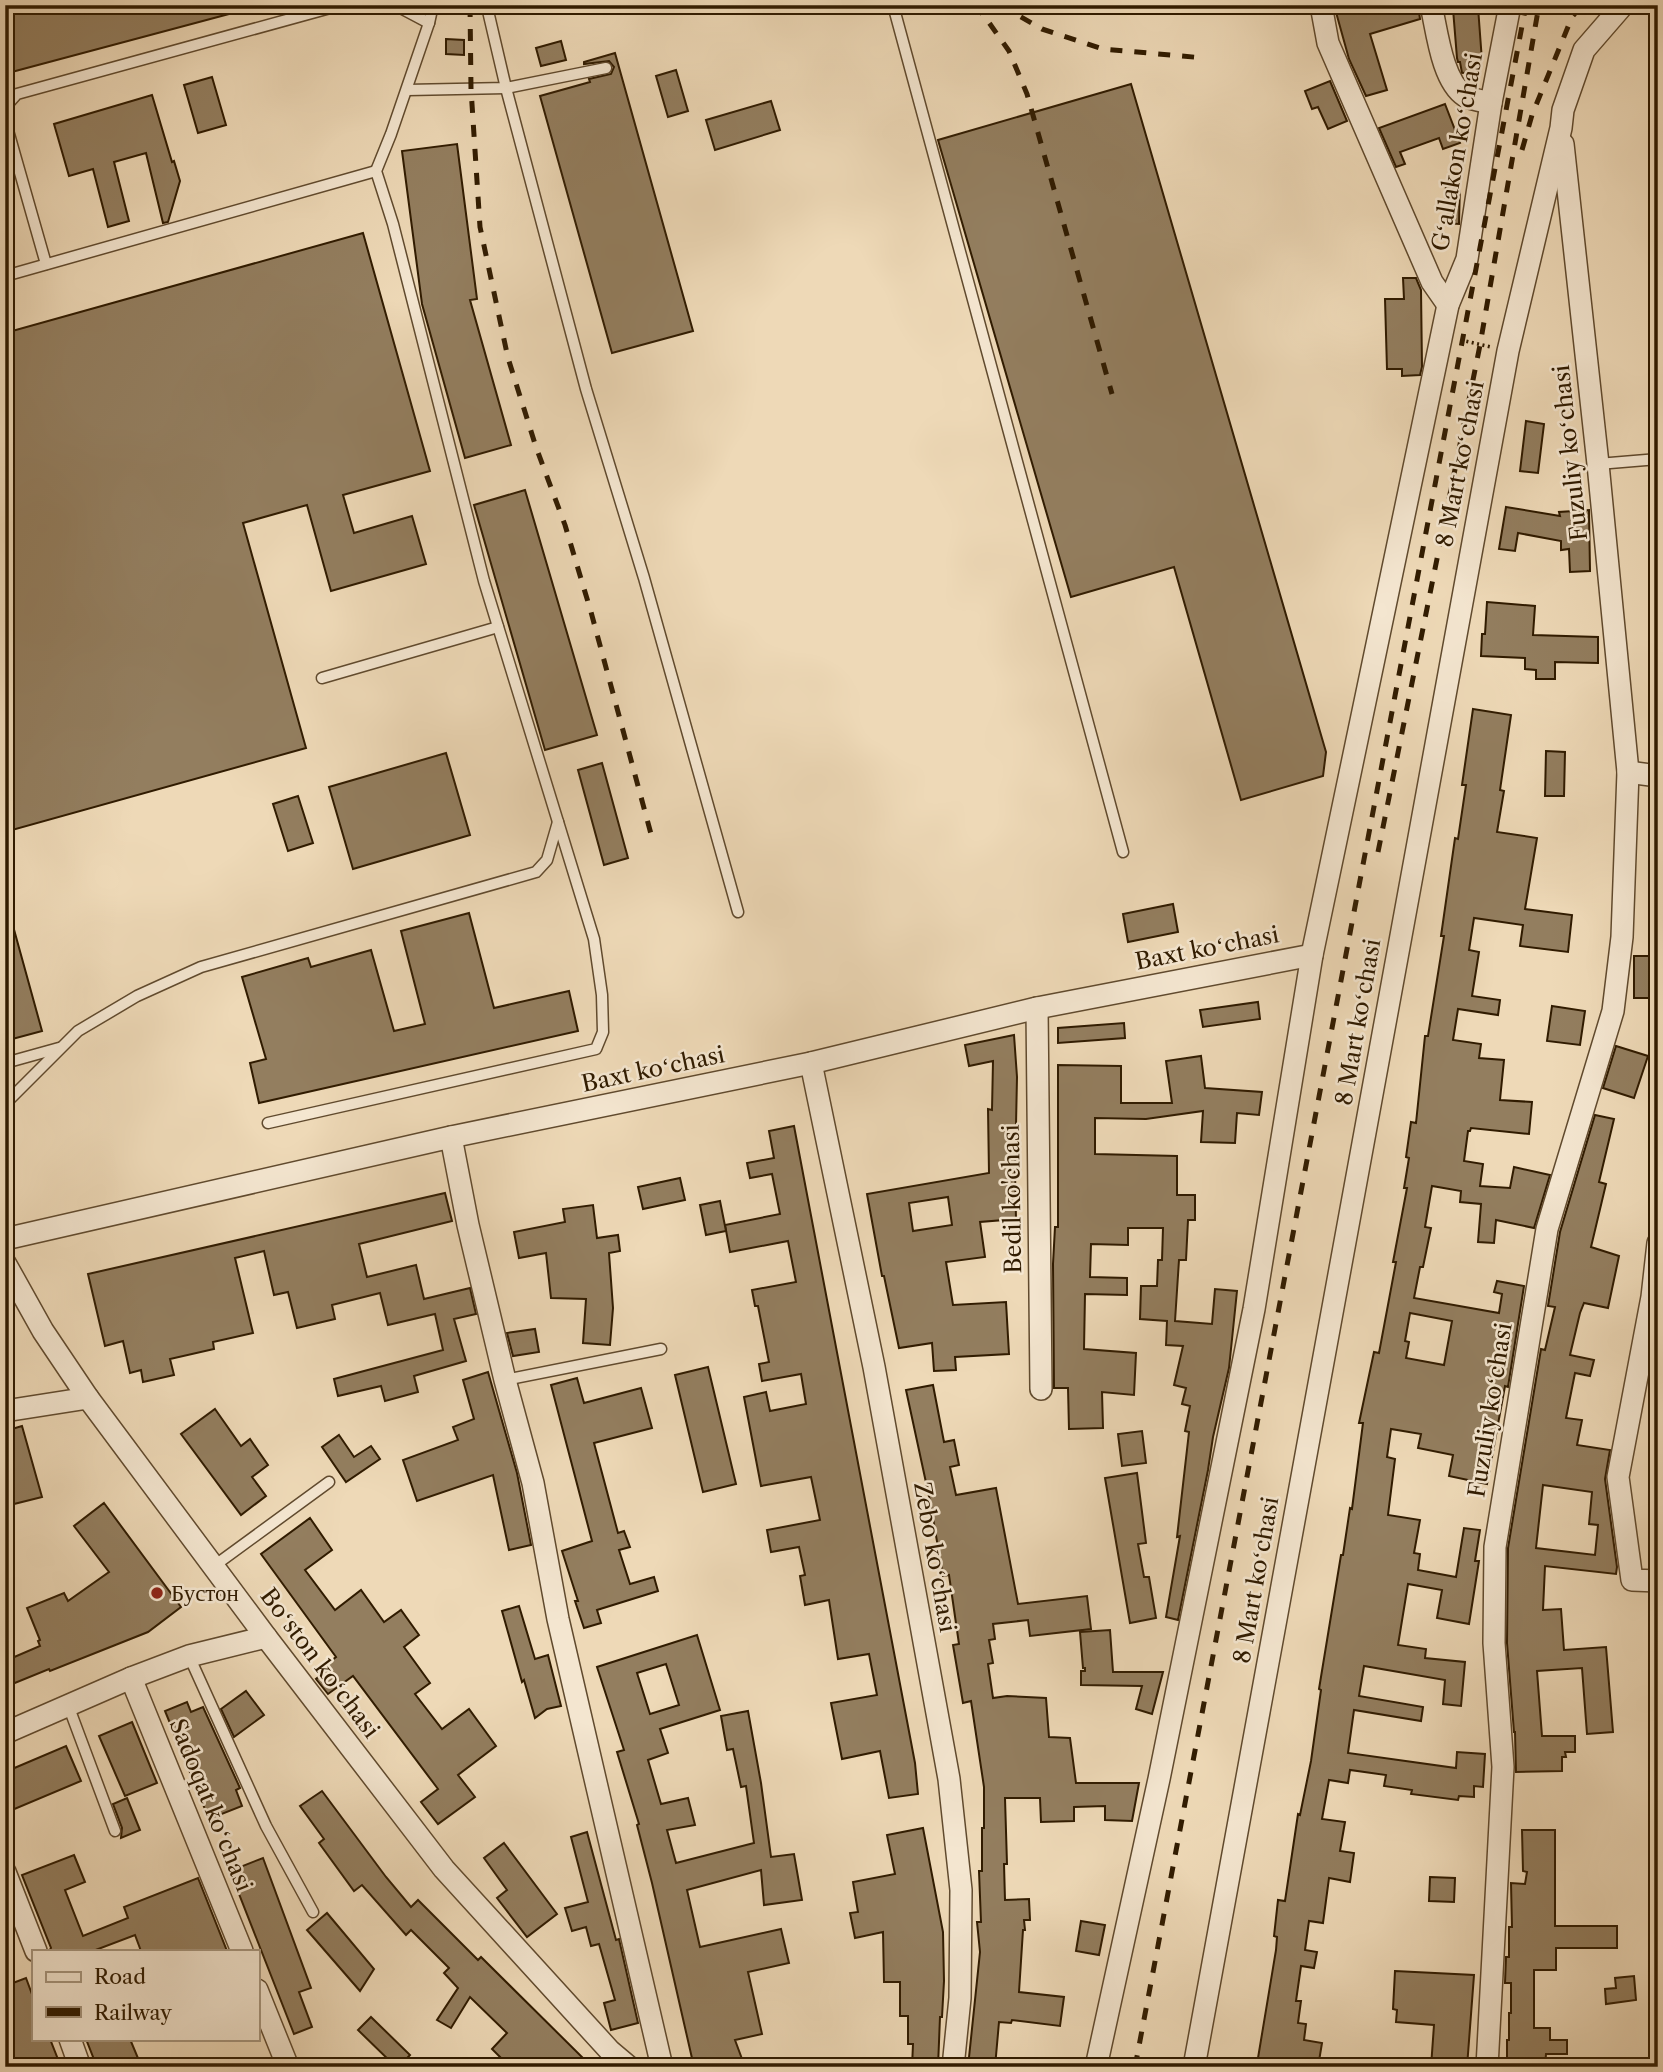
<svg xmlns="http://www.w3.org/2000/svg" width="1663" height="2072" viewBox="0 0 1663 2072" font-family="'Libre Caslon Text',serif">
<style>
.building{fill:#937e5f;stroke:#301b00;stroke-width:2;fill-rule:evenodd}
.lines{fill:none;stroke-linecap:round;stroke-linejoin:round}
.lane-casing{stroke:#604a2e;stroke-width:13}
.street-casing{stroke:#604a2e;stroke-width:24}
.path{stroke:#301b00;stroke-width:3.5;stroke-dasharray:2 3.5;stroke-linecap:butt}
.lane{stroke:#f4e6d0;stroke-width:10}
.street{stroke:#f4e6d0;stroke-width:21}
.rail{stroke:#301b00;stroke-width:5;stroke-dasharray:12 12;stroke-linecap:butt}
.poi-dot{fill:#8f2418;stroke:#f4e6d0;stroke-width:2.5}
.labels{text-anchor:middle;stroke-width:5;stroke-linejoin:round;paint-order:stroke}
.street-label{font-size:23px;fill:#301b00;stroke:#f4e6d0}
.poi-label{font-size:23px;fill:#301b00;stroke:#f4e6d0;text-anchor:start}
</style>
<rect width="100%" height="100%" fill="#eed9b7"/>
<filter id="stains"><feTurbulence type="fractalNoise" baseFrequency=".00286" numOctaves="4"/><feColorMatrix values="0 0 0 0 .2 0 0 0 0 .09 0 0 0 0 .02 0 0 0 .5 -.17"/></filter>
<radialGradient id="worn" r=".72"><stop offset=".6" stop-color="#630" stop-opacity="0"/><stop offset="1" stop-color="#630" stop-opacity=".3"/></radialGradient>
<g class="building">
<path d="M5 5H243L244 10 8 73 5 63Z"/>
<path d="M1334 5H1418L1420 19 1370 34 1387 90 1366 96 1349 59Z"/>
<path d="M1478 7 1482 61H1474L1475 72 1462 73 1460 62H1458L1457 58 1453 9Z"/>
<path d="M446 39 464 40V55L446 54Z"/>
<path d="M561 41 566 60 541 66 536 48Z"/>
<path d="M615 53 693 331 612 353 540 96 590 82 589 79 611 74 614 67 609 61 584 64V62Z"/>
<path d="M676 70 688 111 668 117 656 76Z"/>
<path d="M212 77 226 125 198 133 184 85Z"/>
<path d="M1330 81 1347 121 1328 129 1318 107 1312 109 1305 91Z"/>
<path d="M1131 84 1326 752 1323 776 1241 800 1174 567 1071 597 938 140Z"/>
<path d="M152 95 172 162 174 161 180 181 168 222 163 223 146 153 114 162 129 221 108 227 93 169 69 176 54 124Z"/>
<path d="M771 101 780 130 715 150 706 120Z"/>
<path d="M1445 104 1460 143 1443 149 1439 138 1400 152 1405 164 1396 167 1379 128Z"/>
<path d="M457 144 477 299 470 300 511 445 465 458 422 304 402 151Z"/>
<path d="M1446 181 1460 182 1459 224 1445 223Z"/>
<path d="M363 233 430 471 343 495 354 533 412 516 426 564 331 591 307 505 243 523 306 748 5 832V333Z"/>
<path d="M1403 278H1416L1421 290 1422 367 1420 375 1402 376V369H1387L1385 299H1404Z"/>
<path d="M1526 421 1544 424 1538 473 1520 471Z"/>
<path d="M525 490 597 735 545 750 474 505Z"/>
<path d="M1506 507 1560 516 1559 512 1589 510 1590 571 1570 572 1569 549 1561 550V541L1518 533 1515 551 1499 549Z"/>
<path d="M1487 602 1535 606 1533 635 1598 637V663L1555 662V679H1536V670L1525 669V658L1481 656 1482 634H1485Z"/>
<path d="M1473 709 1511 715 1500 790 1504 791 1497 832 1537 838 1525 909 1572 915 1568 952 1520 946 1523 925 1474 918 1469 950 1479 952 1472 996 1500 1000 1498 1015 1458 1009 1453 1040 1481 1044 1479 1058 1504 1060 1500 1100 1532 1102 1529 1134 1471 1128 1470 1131H1468L1464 1161 1483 1164 1480 1186 1510 1188 1514 1167 1550 1175 1534 1228 1496 1220 1494 1243 1478 1242 1481 1204 1460 1202 1461 1191 1432 1186 1425 1227 1431 1228 1423 1267H1420L1414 1298 1499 1313 1502 1294 1494 1292 1497 1281 1524 1286 1508 1387 1505 1386 1487 1484 1449 1476 1453 1455 1418 1448 1421 1434 1391 1429 1387 1457 1395 1459 1388 1515 1420 1520 1414 1553 1420 1554 1418 1570 1456 1577 1464 1528 1480 1530 1475 1561H1479L1469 1624 1437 1618 1442 1590 1408 1584 1398 1645 1426 1649 1425 1658 1465 1662 1461 1706 1443 1704 1445 1680 1364 1666 1359 1696 1423 1707 1421 1721 1354 1710 1348 1753 1456 1768 1457 1752 1485 1754 1483 1787 1474 1786V1797L1459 1796 1458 1800 1411 1794 1412 1790 1384 1786 1386 1775 1350 1770 1348 1783 1329 1780 1322 1819 1345 1822 1340 1851 1354 1853 1350 1882 1329 1878 1323 1923 1309 1921 1305 1950 1317 1952 1314 1968 1301 1966 1296 2001H1301L1298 2023 1306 2024 1304 2040 1322 2043 1318 2067H1312L1258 2058 1276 1950 1277 1937 1274 1936 1278 1900 1285 1901 1298 1814 1300 1815 1311 1761 1321 1690 1319 1689 1341 1555H1343L1350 1508 1352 1509 1363 1423H1359L1374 1352 1379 1353 1396 1262H1393L1407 1188H1404L1409 1158 1406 1157 1411 1122 1416 1123 1425 1036H1428L1444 936H1441L1455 838 1458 839 1466 785H1462ZM1410 1313 1452 1321 1444 1365 1406 1358 1409 1342 1405 1341Z"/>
<path d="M1546 751 1565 752 1564 796H1545Z"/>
<path d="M446 753 470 835 353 869 329 787Z"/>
<path d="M602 763 628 858 604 865 578 770Z"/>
<path d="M298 796 313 843 288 851 273 804Z"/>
<path d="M1173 904 1178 932 1128 942 1123 914Z"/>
<path d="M469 913 494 1008 569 991 578 1031 259 1103 250 1063 266 1059 242 977 308 958 311 967 371 950 394 1031 425 1024 401 931Z"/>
<path d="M10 915 42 1031 5 1041V916Z"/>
<rect x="1634" y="956" width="24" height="42"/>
<path d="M1258 1002 1260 1019 1203 1027 1200 1010Z"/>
<path d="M1552 1006 1585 1011 1580 1045 1547 1041Z"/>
<path d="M1124 1023 1125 1038 1058 1043V1028Z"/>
<path d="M1014 1035 1017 1077 1015 1172 1016 1219 980 1222 985 1257 946 1262 953 1305 1006 1302 1009 1354 955 1357 956 1370 934 1371 932 1343 899 1348 884 1276H882L867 1194 989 1173 988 1109 992 1110 993 1061 969 1066 965 1045ZM948 1197 952 1225 913 1231 909 1203Z"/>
<path d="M1616 1046 1648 1056 1634 1098 1603 1088Z"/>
<path d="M1201 1056 1205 1088 1262 1092 1259 1115 1237 1113 1235 1143 1201 1142 1203 1111 1146 1119 1095 1118V1154L1177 1156V1195H1195V1220H1188L1186 1260H1179L1175 1321 1212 1324 1215 1289 1237 1291 1229 1368 1213 1437 1208 1470 1178 1620 1166 1617 1180 1536 1177 1537 1189 1432 1185 1431 1190 1406 1182 1404 1186 1388 1174 1385 1183 1346 1166 1345 1167 1321 1140 1319 1141 1286H1157L1158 1260H1162L1163 1228H1128V1245L1091 1244 1090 1277 1127 1278V1295L1085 1294 1084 1349 1136 1353 1134 1395 1102 1392 1103 1428 1069 1429 1068 1388H1054L1053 1264 1055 1227H1058V1065L1121 1066V1103H1172L1166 1061Z"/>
<path d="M1595 1115 1614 1119 1599 1182 1606 1184 1591 1247 1619 1256 1608 1308 1584 1303 1580 1313 1570 1355 1594 1360 1590 1376 1575 1373 1566 1418 1582 1420 1577 1445 1610 1450 1605 1479 1617 1567 1616 1574 1545 1566 1543 1610 1561 1609 1564 1650 1606 1647 1613 1732 1587 1734 1582 1668 1537 1671 1542 1736H1575V1752H1565L1566 1757H1562V1771L1516 1772 1515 1732H1514L1507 1643 1508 1548 1541 1349 1545 1350 1555 1307 1548 1306 1560 1232ZM1543 1485 1592 1492 1589 1524 1598 1525 1595 1555 1536 1548Z"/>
<path d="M794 1126 915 1763 918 1794 889 1798 880 1751 842 1759 831 1703 877 1695 869 1654 838 1659 829 1600 805 1605 800 1576 805 1575 799 1547 771 1552 767 1530 820 1520 811 1477 761 1486 744 1397 766 1392 770 1411 806 1404 801 1374 762 1381 759 1364 769 1362 758 1306H755L752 1290 796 1282 788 1241 730 1252 725 1225 780 1214 772 1174 750 1178 747 1163 774 1158 769 1131Z"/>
<path d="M680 1178 685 1200 643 1209 638 1187Z"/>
<path d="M445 1193 452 1221 359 1244 367 1277 416 1265 424 1299 470 1288 476 1314 454 1319 466 1361 414 1376 418 1392 385 1401 381 1386 338 1396 334 1379 443 1350 435 1314 388 1325 380 1293 332 1305 335 1319 297 1328 288 1292 274 1295 264 1251 235 1258 253 1333 213 1342 214 1349 170 1359 174 1375 143 1382 141 1370 130 1373 123 1341 105 1346 88 1274Z"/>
<path d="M720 1201 726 1231 706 1235 700 1205Z"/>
<path d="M593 1205 597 1238 618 1235 620 1251 609 1253 613 1308 610 1345 583 1343 586 1299 551 1298 546 1253 519 1258 514 1232 565 1222 563 1209Z"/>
<path d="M535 1329 539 1352 513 1356 507 1333Z"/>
<path d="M708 1367 736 1484 703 1492 675 1375Z"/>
<path d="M488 1372 517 1473 531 1545 509 1550 493 1475 417 1501 403 1460 458 1440 453 1427 474 1419 463 1380Z"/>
<path d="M577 1378 584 1403 641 1388 652 1428 594 1443 618 1533 624 1531 630 1547 619 1550 630 1584 654 1577 658 1591 597 1610 601 1623 584 1628 575 1601H578L562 1551 592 1541 551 1385Z"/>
<path d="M933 1385 944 1442 954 1440 959 1465 950 1467 956 1495 996 1488 1018 1604 1087 1596 1091 1629 1030 1636 1028 1620 993 1624 995 1639 989 1640 993 1663 988 1664 993 1698 1007 1696 1046 1698 1049 1737 1070 1738 1076 1783H1139L1132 1821 1105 1820V1806L1074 1807V1821L1041 1822 1040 1798H1005L1007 1864H1004L1005 1900 1029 1899 1030 1920H1024L1025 1930H1023L1019 1992 1064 1997 1060 2026 1012 2020 1011 2023 999 2022 995 2067H968L980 1952 977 1922H981L979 1871H982V1828H984V1787L971 1701 963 1703 953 1645 959 1644 949 1575 943 1576 930 1501 906 1390Z"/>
<path d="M215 1409 241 1446 250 1439 268 1465 252 1477 266 1496 241 1515 181 1434Z"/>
<path d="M22 1426 42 1497 14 1504 5 1473V1431Z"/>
<path d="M1142 1431 1146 1463 1122 1466 1118 1434Z"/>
<path d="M339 1435 354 1457 371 1446 380 1459 346 1482 322 1447Z"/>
<path d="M1137 1473 1146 1543 1138 1544 1144 1577H1149L1156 1618 1130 1623 1105 1478Z"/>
<path d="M104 1503 181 1607 148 1632 50 1671 49 1669 5 1687V1661L40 1646 38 1641 40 1640 27 1608 64 1593 68 1601 109 1572 74 1526Z"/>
<path d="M310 1518 332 1550 305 1570 335 1610 361 1590 384 1622 401 1610 419 1635 404 1647 430 1683 415 1694 442 1729 469 1709 496 1746 458 1775 475 1797 438 1824 421 1802 438 1789 353 1676 328 1694 316 1679 322 1674 319 1670 336 1657 261 1554Z"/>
<path d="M519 1606 535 1659 548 1655 561 1706 547 1709 535 1718 524 1680 522 1682 502 1611Z"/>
<path d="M1110 1630 1113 1672H1163L1152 1714 1136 1709 1142 1686 1081 1685V1671H1085V1668H1083L1080 1632Z"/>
<path d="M697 1635 720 1710 660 1729 668 1753 648 1760 661 1804 688 1798 695 1825 667 1830 676 1863 754 1843 746 1786 741 1787 733 1749 727 1750 721 1716 748 1711 761 1783 771 1857 794 1854 802 1900 764 1905 761 1870 687 1890 700 1947 781 1929 789 1963 748 1972 762 2034 735 2040 745 2067H694L652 1883 637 1825 639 1824 617 1752 624 1750 597 1667ZM666 1664 679 1705 650 1714 637 1673Z"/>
<path d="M246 1691 264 1715 234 1737 221 1709Z"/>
<path d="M187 1702 191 1712 203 1707 240 1788 236 1790 242 1806 209 1819 165 1711Z"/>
<path d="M132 1722 157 1783 125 1796 99 1736Z"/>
<path d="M66 1746 81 1781 5 1813V1772Z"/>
<path d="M322 1791 386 1877 411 1907 418 1900 478 1960 481 1957 592 2067H510L492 2049 507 2033 470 1997 451 2028 437 2020 458 1988 444 1973 449 1968 411 1930 406 1935 362 1885 354 1891 319 1843 324 1839 300 1806Z"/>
<path d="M127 1798 140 1830 121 1838 122 1828 113 1804Z"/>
<path d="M923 1828 943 1932 944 1981 942 2017H940L938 2067H912L913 2044H908V2016H900V1982H884L883 1932 855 1938 850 1913 858 1912 853 1882 895 1874 887 1835Z"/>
<path d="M1522 1830H1555V1926H1617V1948H1556V1970H1534V2028H1550V2040H1567V2054H1546L1545 2067H1507V2040H1509V2013H1511V1983H1505L1506 1957H1509V1927H1512L1511 1883 1525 1884 1527 1872 1523 1871Z"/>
<path d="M587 1832 616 1940 619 1939 638 2023 611 2030 604 2003 615 2000 599 1944 591 1946 586 1927 572 1931 565 1908 588 1902 571 1837Z"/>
<path d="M504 1843 557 1914 527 1937 497 1898 507 1890 484 1858Z"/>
<path d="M74 1855 85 1882 65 1890 83 1936 128 1918 124 1907 198 1878 227 1951H141L135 1935 93 1951H49L51 1948 22 1875Z"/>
<path d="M263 1858 311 1988 299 1992 312 2027 294 2034 230 1871Z"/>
<path d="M1430 1877 1455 1878 1454 1902 1429 1901Z"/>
<path d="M327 1913 374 1969 360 1991 307 1930Z"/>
<path d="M1081 1921 1105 1925 1099 1955 1076 1951Z"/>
<path d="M1395 1971 1474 1975 1467 2067H1431L1434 2025 1396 2022 1397 2010 1393 2009Z"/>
<path d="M1634 1976 1636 2000 1606 2004 1605 1989 1616 1988 1615 1978Z"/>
<path d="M26 1978 33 1997V2039H50L61 2067H5V1986Z"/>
<path d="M371 2017 410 2055 399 2067H396L358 2030Z"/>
<path d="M86 2039H130L140 2063 132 2067H97Z"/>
</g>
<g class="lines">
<g class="lane-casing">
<g id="lane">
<path d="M395 5 429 23"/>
<path d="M893 5 1123 852"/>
<path d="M488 11 506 88 586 389 644 578 738 912"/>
<path d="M407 90 506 88 606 68"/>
<path d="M46 264 7 127 8 104 17 94 341 5"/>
<path d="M5 276 376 171"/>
<path d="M1598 464 1658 459"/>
<path d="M322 678 498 627"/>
<path d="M5 1063 59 1048"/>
<path d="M5 1104 78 1031 137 996 201 967 536 872 547 860 558 822"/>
<path d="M268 1123 596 1049 603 1032 602 995 594 939 484 581 393 224 376 171 391 134 429 23 433 5"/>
<path d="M505 1380 661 1349"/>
<path d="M214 1566 329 1482"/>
<path d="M189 1656 266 1826 313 1912"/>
<path d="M68 1705 115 1831"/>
</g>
</g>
<g class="street-casing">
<g id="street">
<path d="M1321 5 1328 43 1432 282 1448 305"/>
<path d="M1431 5C1437 31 1442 81 1465 96 1473 100 1483 101 1491 103"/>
<path d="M1628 772 1658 776"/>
<path d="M1037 1008 1041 1389"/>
<path d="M811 1063 874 1367 949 1779 961 1890 960 1998 953 2067"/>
<path d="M451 1137 468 1225 505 1380 533 1483 558 1619 662 2067"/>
<path d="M5 1239 451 1137 811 1063 1037 1008 1312 955"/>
<path d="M1658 1243 1652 1297 1618 1477 1632 1580 1658 1581"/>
<path d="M5 1263 43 1331 88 1398 266 1637 444 1869 610 2051 629 2067"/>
<path d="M5 1411 88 1398"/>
<path d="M131 1678 242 1951"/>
<path d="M5 1733 131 1678 189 1656 266 1637"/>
<path d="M5 1872 36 1951"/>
<path d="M257 1990 288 2067"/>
<path d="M70 2039 80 2067"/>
<path d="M1096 2067 1159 1779 1254 1309 1312 955 1448 305 1467 259 1491 103 1510 5"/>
<path d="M1194 2067 1508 351 1561 128 1563 110 1584 50 1623 5"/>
<path d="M1487 2067 1503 1767 1494 1643 1495 1547 1547 1229 1613 1011 1622 937 1628 772 1598 464 1563 144"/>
</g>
</g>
<path class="path" d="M1461 340 1491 347"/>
<use href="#lane" class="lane"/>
<use href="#street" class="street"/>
<g class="rail">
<path d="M470 5 471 89 480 227 508 358 536 447 565 525 591 612 651 834"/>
<path d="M974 5 985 17 1009 51 1027 94 1112 394"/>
<path d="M1000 5 1042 29 1103 49 1204 58"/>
<path d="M1522 150 1532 115 1572 17 1582 5"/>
<path d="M1378 852 1480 345 1539 5"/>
<path d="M1135 2067 1526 5"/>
</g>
</g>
<circle class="poi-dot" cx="157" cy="1593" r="7"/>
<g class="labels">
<g class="street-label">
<text transform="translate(1457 152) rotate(-80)" y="8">Gʻallakon koʻchasi</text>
<text transform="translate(1570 453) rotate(-96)" y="8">Fuzuliy koʻchasi</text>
<text transform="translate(1460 464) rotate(-79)" y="8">8 Mart koʻchasi</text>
<text transform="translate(1207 948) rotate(-11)" y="8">Baxt koʻchasi</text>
<text transform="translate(1358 1022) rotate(-80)" y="8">8 Mart koʻchasi</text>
<text transform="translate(653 1069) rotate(-12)" y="8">Baxt koʻchasi</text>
<text transform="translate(1012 1199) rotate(-91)" y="8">Bedil ko'chasi</text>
<text transform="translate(1490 1410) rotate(-81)" y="8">Fuzuliy koʻchasi</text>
<text transform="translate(935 1557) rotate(80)" y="8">Zebo koʻchasi</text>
<text transform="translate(1256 1580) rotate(-80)" y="8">8 Mart koʻchasi</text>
<text transform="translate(320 1663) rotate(53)" y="8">Boʻston koʻchasi</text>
<text transform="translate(211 1805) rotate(68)" y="8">Sadoqat koʻchasi</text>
</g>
<g class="poi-label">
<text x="171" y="1601">Бустон</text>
</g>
</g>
<rect width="1663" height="2072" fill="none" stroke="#eed9b7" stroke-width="28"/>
<rect x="7" y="7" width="1649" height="2058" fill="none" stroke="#301b00" stroke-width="3.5"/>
<rect x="14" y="14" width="1635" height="2044" fill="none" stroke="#301b00" stroke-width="2"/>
<rect x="32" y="1950" width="228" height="91" fill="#f4e6d0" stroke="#a6957d" stroke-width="2"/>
<rect x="46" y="1972" width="35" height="10" fill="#f4e6d0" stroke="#a6957d" stroke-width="2"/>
<text x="94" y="1984" font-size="21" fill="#301b00">Road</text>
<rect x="46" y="2007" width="35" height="10" fill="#301b00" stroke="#a6957d" stroke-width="2"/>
<text x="94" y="2020" font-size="21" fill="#301b00">Railway</text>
<rect width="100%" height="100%" filter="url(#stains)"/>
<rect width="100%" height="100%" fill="url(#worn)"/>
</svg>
